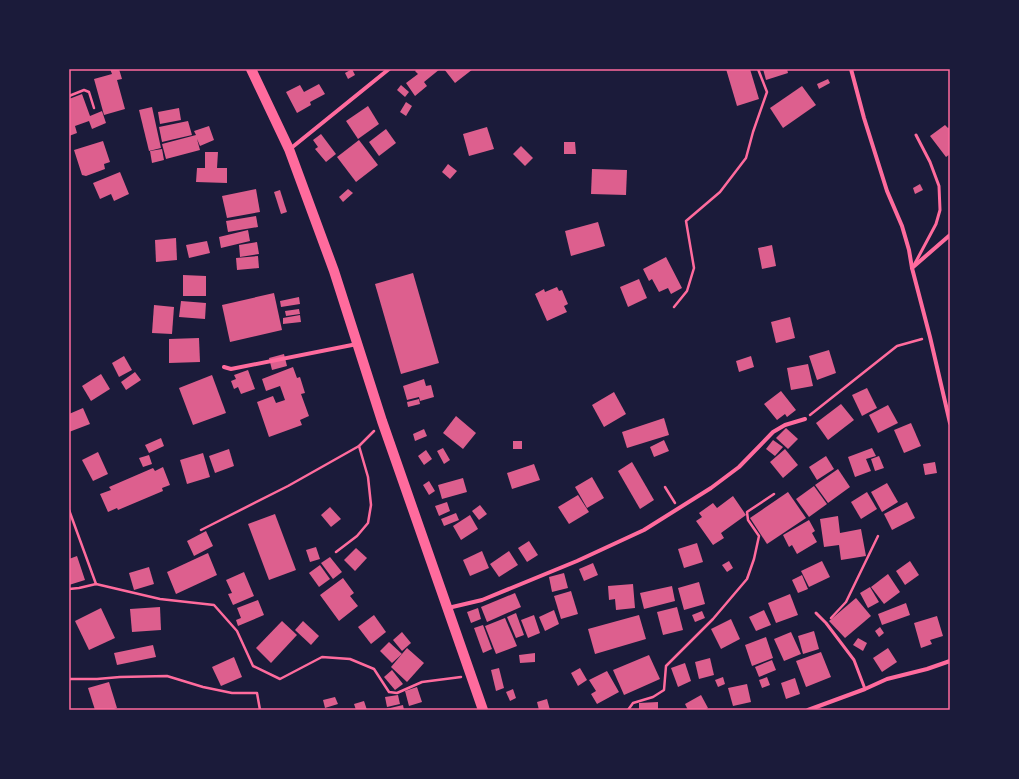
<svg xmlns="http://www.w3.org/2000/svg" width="1019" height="779" viewBox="0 0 1019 779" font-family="Helvetica,sans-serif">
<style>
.building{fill:#dd5f8e}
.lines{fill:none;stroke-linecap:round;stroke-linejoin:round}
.path{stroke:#ff6b9d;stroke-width:2.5}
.service{stroke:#ff6b9d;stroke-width:3}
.minor{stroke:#ff6b9d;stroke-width:4}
.trunk{stroke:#ff6b9d;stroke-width:10}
.neatline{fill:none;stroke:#ff6b9d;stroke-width:1.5}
</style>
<rect width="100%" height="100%" fill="#1b1b3a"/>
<g class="building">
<path d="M110 69H119L122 79 117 80 125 109 104 115 94 79 112 74Z"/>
<path d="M352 69 355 75 348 79 345 73Z"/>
<path d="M417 69H440L424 82 427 86 415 96 406 83 418 74 415 71Z"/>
<path d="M444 69H473L455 83Z"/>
<path d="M726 69H750L759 99 737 106Z"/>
<path d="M763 69H787L788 73 766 80Z"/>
<path d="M828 79 830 83 819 89 817 84Z"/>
<path d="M319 84 325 94 310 102 311 105 297 113 286 92 300 85 304 92Z"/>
<path d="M401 85 409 92 405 97 397 90Z"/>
<path d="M802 86 816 105 783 128 770 108Z"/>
<path d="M82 94 90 116 102 111 106 123 92 129 89 121 75 126 77 133 69 136V99Z"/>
<path d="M406 102 412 106 406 116 400 112Z"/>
<path d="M368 106 379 124 358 139 346 121Z"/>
<path d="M152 107 161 148 149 151 139 110Z"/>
<path d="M179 108 181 120 160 124 158 112Z"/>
<path d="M188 121 192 135 162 142 159 127Z"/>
<path d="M945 125 948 128 950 127V154L946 157 930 136Z"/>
<path d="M209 126 214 140 200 146 197 139 200 150 166 159 162 144 196 135 194 131Z"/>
<path d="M487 127 494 149 469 156 463 134Z"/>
<path d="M386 129 396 143 379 156 369 142Z"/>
<path d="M321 134 336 154 326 162 315 149 318 147 313 140Z"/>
<path d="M359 140 378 165 356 182 337 157Z"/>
<path d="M103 141 110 162 104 164 105 169 86 176 82 175 74 150Z"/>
<path d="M564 142H575L576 154H564Z"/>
<path d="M521 146 533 158 525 166 513 154Z"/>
<path d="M162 149 164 160 152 163 150 151Z"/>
<path d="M205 152H218L217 168H227V183L196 182 197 168H205Z"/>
<path d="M448 164 457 171 450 179 442 172Z"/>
<path d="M592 169 627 170 626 195 591 194Z"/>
<path d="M120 172 129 194 114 201 111 194 100 199 93 183Z"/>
<path d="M920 184 923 190 915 194 913 188Z"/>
<path d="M256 189 260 212 227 218 222 196Z"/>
<path d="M348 189 353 193 343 202 339 197Z"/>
<path d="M280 190 287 212 281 214 274 192Z"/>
<path d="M256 216 258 227 228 232 226 221Z"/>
<path d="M598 222 605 246 571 256 565 231Z"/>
<path d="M248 230 250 241 221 248 219 237Z"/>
<path d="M176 238 177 260 156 262 155 240Z"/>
<path d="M207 241 210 253 189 258 186 245Z"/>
<path d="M257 242 259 254 240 257 239 245Z"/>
<path d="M772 245 776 266 762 269 758 248Z"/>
<path d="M258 256 259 268 237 270 236 258Z"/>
<path d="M666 257 682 288 671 294 668 288 659 292 652 279 649 281 643 269Z"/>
<path d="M413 273 439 363 401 374 375 284Z"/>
<path d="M183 275 206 276V296H183Z"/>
<path d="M639 279 647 298 628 307 620 287Z"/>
<path d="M557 287 559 291 562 290 568 304 564 306 567 312 547 321 535 294 544 289 545 292Z"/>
<path d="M274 293 282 330 230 342 222 305Z"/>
<path d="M299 297 300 304 281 307 280 301Z"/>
<path d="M181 301 206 303 205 319 179 317Z"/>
<path d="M154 305 174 307 172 334 152 333Z"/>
<path d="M299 309 300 314 286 316 285 311Z"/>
<path d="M300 315 301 322 283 324V318Z"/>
<path d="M790 317 795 338 776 343 771 322Z"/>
<path d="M199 338 200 362 169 363V339Z"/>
<path d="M829 350 836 373 817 380 809 356Z"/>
<path d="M284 354 287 366 272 370 269 358Z"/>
<path d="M124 356 132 370 119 377 112 363Z"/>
<path d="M751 356 754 367 739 372 736 361Z"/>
<path d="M808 364 813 386 791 390 787 368Z"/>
<path d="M293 367 297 378 300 377 305 393 301 394 309 416 300 420 302 425 269 437 257 402 273 396 276 403 285 400 280 386 266 391 262 379Z"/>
<path d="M248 370 255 389 241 394 238 387 234 389 231 381 236 379 234 375Z"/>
<path d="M135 372 141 380 126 390 121 382Z"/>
<path d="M101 374 110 389 91 401 82 386Z"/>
<path d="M212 375 226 413 193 425 179 388Z"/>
<path d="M424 379 426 386 431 385 434 397 420 401 419 397 407 400 403 386Z"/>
<path d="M867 388 877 408 862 416 852 395Z"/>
<path d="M781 391 796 410 787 417 785 414 777 420 764 404Z"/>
<path d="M614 392 626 414 604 427 592 405Z"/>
<path d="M419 399 420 404 408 407 407 402Z"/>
<path d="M841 404 854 420 828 440 816 423Z"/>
<path d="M888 405 898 423 878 433 869 415Z"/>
<path d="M83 408 90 424 69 432V414Z"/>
<path d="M456 416 476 433 463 449 443 433Z"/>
<path d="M664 418 669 435 627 448 622 432Z"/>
<path d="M911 423 921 446 904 453 894 430Z"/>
<path d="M786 428 798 439 788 449 776 438Z"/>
<path d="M424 429 427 436 415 441 413 434Z"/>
<path d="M161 438 164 446 149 453 145 445Z"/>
<path d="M664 440 669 451 654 457 650 447Z"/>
<path d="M773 440 783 447 775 456 766 449Z"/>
<rect x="513" y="441" width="9" height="8"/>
<path d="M443 448 450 460 444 464 437 451Z"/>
<path d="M872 448 876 456 866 459 871 471 855 477 848 457Z"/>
<path d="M229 449 234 466 215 473 209 456Z"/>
<path d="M785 449 798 465 783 478 770 462Z"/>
<path d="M426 450 432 459 424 465 418 456Z"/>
<path d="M98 452 108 474 93 481 82 460Z"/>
<path d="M203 453 210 477 187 484 180 460Z"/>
<path d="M149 455 152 464 143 467 139 458Z"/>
<path d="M826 456 834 469 817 480 809 467Z"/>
<path d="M879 456 884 468 875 471 871 459Z"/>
<path d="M632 462 654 500 640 509 618 471Z"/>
<path d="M935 462 937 473 925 475 923 464Z"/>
<path d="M534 464 540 480 512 489 507 473Z"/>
<path d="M163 467 170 485 162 488 163 491 118 510 117 508 108 512 100 494 111 490 109 487 153 468 155 471Z"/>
<path d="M838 469 850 487 828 503 815 485Z"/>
<path d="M592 477 604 498 587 508 575 487Z"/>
<path d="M463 478 467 492 442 499 438 485Z"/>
<path d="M429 481 435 491 429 495 423 485Z"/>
<path d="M887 483 898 502 882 512 871 492Z"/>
<path d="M814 486 827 504 809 517 796 499Z"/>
<path d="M788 492 806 518 767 544 750 518Z"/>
<path d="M867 492 877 509 861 519 851 502Z"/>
<path d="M578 495 589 512 569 524 558 507Z"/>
<path d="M733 496 746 515 721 533 724 538 713 545 696 521 702 517 699 513 713 503 717 508Z"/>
<path d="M447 502 450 511 439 516 435 506Z"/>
<path d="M907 502 915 518 892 530 884 514Z"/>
<path d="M480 505 487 514 479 520 472 511Z"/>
<path d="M330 507 341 519 331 527 321 515Z"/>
<path d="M456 513 459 520 444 526 441 519Z"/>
<path d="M275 514 296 570 269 580 248 524Z"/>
<path d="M470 515 478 529 461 540 453 526Z"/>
<path d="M838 516 840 533 861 529 866 556 841 560 839 545 824 547 820 519Z"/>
<path d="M809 520 815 531 812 533 817 542 797 554 792 545 789 547 783 535Z"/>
<path d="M206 531 213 546 194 556 187 541Z"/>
<path d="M529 541 538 555 527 562 518 548Z"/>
<path d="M697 543 703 562 684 568 678 549Z"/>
<path d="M316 547 320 559 310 562 306 550Z"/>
<path d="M356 548 367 558 355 571 344 560Z"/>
<path d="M482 551 489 568 470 576 463 560Z"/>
<path d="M509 551 518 565 499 577 490 564Z"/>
<path d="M208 553 217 575 176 594 167 572Z"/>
<path d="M77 556 85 580 69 585V559Z"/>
<path d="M330 557 342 572 333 579 321 563Z"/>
<path d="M729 561 733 568 727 572 722 565Z"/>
<path d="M822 561 830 577 809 587 801 571Z"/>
<path d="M910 561 919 575 905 585 896 571Z"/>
<path d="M593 563 598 575 584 581 579 569Z"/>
<path d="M320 565 330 579 319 587 309 573Z"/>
<path d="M149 567 154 584 134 590 129 573Z"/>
<path d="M244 572 254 596 233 605 228 594 232 593 226 580Z"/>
<path d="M564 573 568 588 552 592 549 577Z"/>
<path d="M888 574 900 592 884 604 871 587Z"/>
<path d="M802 575 808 589 798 593 792 580Z"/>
<path d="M343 578 354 593 350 596 358 606 339 621 320 595Z"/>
<path d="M699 582 705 604 684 610 678 588Z"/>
<path d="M633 584 635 608 616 610 615 599 609 600 608 586Z"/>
<path d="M672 586 675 601 644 609 640 593Z"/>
<path d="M870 587 879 602 868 608 860 593Z"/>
<path d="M571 591 578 614 561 619 554 596Z"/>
<path d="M515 593 521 607 487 622 481 607Z"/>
<path d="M790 594 798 615 776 623 768 603Z"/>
<path d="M856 598 871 616 845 638 829 621Z"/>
<path d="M258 600 264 615 238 626 236 620 241 618 237 608Z"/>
<path d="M906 603 910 615 882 625 878 614Z"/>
<path d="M160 607 161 630 132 632 130 609Z"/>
<path d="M677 607 683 630 663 635 657 612Z"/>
<path d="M101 608 115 638 89 650 75 621Z"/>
<path d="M478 608 481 619 471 623 467 612Z"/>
<path d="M554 610 559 624 545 631 539 617Z"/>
<path d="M764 610 771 625 756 631 749 617Z"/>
<path d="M702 611 705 618 695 622 692 615Z"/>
<path d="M516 613 524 635 516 638 507 617Z"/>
<path d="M374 615 386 632 371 644 358 627Z"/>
<path d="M534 615 540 633 528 638 521 620Z"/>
<path d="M639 615 646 639 595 654 588 629Z"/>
<path d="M937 616 943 636 930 640 932 644 921 648 914 623Z"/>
<path d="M505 618 517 646 496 654 485 626Z"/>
<path d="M731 619 740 639 721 649 711 629Z"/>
<path d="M282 621 297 635 271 663 256 648Z"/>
<path d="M303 621 319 636 311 645 295 630Z"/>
<path d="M483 625 492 649 483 653 474 628Z"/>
<path d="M880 627 884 633 879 637 875 631Z"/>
<path d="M814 631 819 649 803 654 798 636Z"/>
<path d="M402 632 411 643 402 651 393 640Z"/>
<path d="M791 632 801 654 784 661 774 639Z"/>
<path d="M766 637 773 658 752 666 745 645Z"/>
<path d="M858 638 867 643 863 651 853 645Z"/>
<path d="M389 642 402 654 392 663 380 651Z"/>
<path d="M153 645 156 657 117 665 114 653Z"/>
<path d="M407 648 424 663 407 682 391 667Z"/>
<path d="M888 648 897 662 882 672 873 658Z"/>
<path d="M821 652 831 677 806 687 796 661Z"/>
<path d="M535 653V662L520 663 519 655Z"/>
<path d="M649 655 660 679 624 695 613 670Z"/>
<path d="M234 657 242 677 221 686 212 667Z"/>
<path d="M710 658 714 675 699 679 695 662Z"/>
<path d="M772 660 776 670 759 677 755 667Z"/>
<path d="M685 663 691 681 678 687 671 668Z"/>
<path d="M499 668 504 688 496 691 491 670Z"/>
<path d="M580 668 587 680 578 686 571 673Z"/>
<path d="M392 670 403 684 395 690 384 677Z"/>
<path d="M607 671 619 692 597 704 591 694 596 691 589 680Z"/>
<path d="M723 677 725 684 718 687 715 680Z"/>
<path d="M767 677 770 685 762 688 759 680Z"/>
<path d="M795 678 800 694 786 699 781 683Z"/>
<path d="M109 682 117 708 111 710H95L88 688Z"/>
<path d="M747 684 751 702 733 706 728 688Z"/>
<path d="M417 687 422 702 409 706 405 691Z"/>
<path d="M513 689 516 698 510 701 506 692Z"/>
<path d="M398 695 400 704 387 707 385 697Z"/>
<path d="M701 695 708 708 704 710H688L685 704Z"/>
<path d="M335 697 338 704 325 708 323 700Z"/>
<path d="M547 699 550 710H539L537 702Z"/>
<path d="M364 701 367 710H356L354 704Z"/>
<path d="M658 702V710H639V703Z"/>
<path d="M403 705 404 710H386V709Z"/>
</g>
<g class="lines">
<g class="path">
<path d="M69 96 84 90 89 92 94 108"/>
<path d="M674 307 687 291 694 268 686 221 720 192 746 158 753 132 767 92 758 69"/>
<path d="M810 415 897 346 922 339"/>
<path d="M665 487 675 503"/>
<path d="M69 510 96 584"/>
<path d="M201 530 288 486 359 446"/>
<path d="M336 552 357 536 368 523 371 505 368 477 359 446 374 431"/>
<path d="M69 589 79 588 96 584 160 599 214 605 237 631 253 666 280 679 322 657 350 659 374 669 389 692 397 693 422 682 461 677"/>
<path d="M831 618 846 602 878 536"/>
<path d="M69 679H97L120 677 167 676 203 687 232 693H257L260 710"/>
<path d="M628 710 633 703 653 697 664 690 666 666 713 619 747 579 754 559 759 536 748 520 747 512 774 494"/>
</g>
<g class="service">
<path d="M913 267 936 224 940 210 939 186 930 162 916 135"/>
<path d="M816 613 826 623 854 660 865 689"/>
</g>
<g class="minor">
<path d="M851 69 864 118 887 191 902 226 909 250 912 268 930 337 950 423"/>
<path d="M290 149 389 69"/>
<path d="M912 268 950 235"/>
<path d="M224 367 231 369 357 344"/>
<path d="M448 608 482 600 577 561 644 530 711 488 739 467 773 432 785 425 805 419"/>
<path d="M808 710 865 689 887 679 927 669 950 661"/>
</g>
<path class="trunk" d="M251 69 289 149 334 271 382 421 483 710"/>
</g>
<rect width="1019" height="779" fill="none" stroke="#1b1b3a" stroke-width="140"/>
<rect x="70" y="70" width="879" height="639" class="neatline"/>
</svg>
